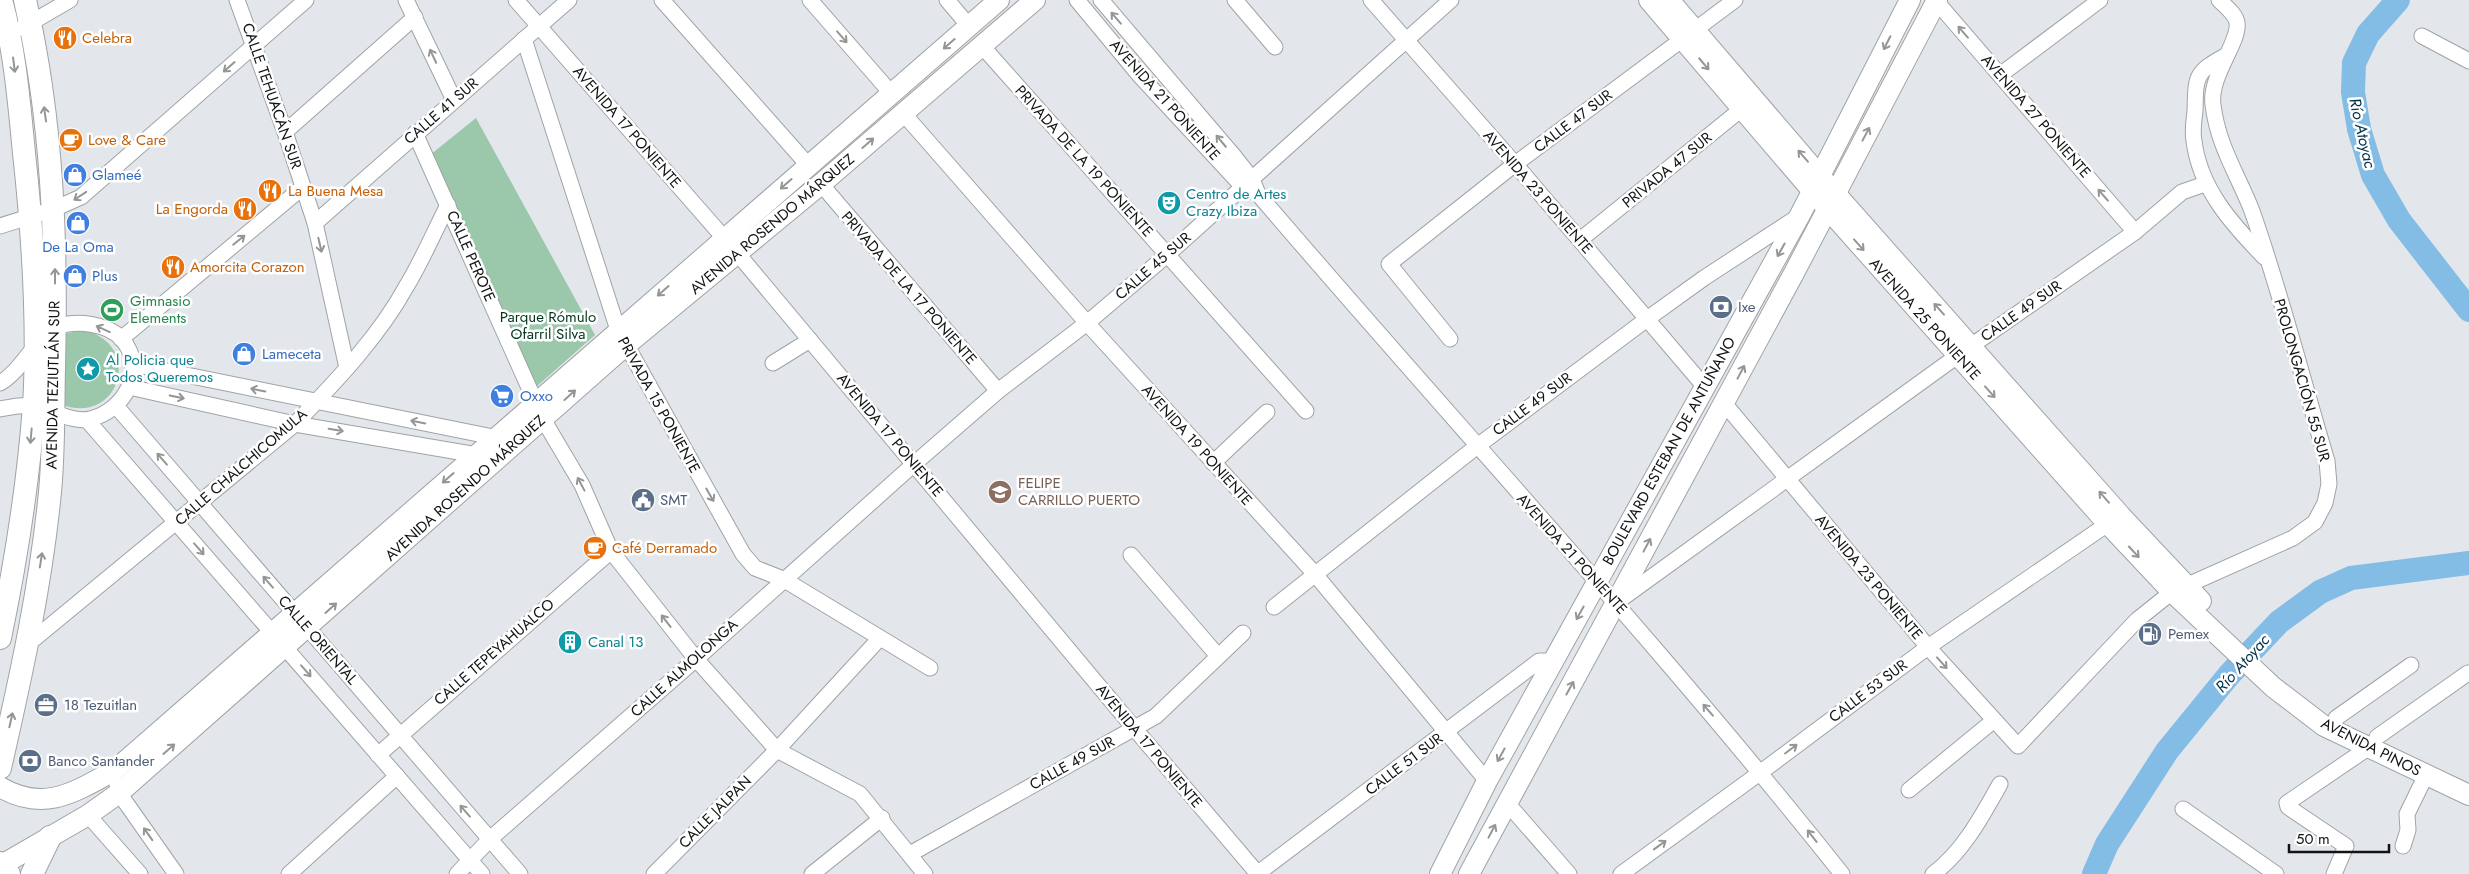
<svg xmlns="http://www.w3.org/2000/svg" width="2469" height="874" viewBox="0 0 2469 874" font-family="Jost,sans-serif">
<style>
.green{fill:#9bc7aa}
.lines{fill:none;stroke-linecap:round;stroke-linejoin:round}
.river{stroke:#83bce5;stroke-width:24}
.minor-casing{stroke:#9fa3a6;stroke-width:17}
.secondary-casing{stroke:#9fa3a6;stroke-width:22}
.primary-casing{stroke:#9fa3a6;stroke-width:24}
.minor{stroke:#fff;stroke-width:15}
.secondary{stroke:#fff;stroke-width:20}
.primary{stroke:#fff;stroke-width:22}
.oneway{stroke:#949595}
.labels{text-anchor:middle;stroke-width:5;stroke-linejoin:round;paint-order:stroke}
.food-label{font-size:15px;fill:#c56008;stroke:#fff;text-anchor:start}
.street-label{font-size:15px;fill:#111314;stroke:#fff}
.shop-label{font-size:15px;fill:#366cbe;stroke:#fff;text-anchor:start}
.culture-label{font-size:15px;fill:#0d838f;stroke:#fff;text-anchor:start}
.leisure-label{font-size:15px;fill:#27864d;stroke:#fff;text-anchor:start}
.service-label{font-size:15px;fill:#4e5e75;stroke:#fff;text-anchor:start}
.park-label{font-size:15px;fill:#03351d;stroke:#fff}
.education-label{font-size:15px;fill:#785e54;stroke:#fff;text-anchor:start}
.water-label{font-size:16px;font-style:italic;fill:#03334e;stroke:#fff}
</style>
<rect width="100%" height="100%" fill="#e3e7eb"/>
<g class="green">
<path d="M476 118 595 335 536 387 430 155Z"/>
<path d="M82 330C145 342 120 428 60 404V335Z"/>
</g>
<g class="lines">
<g class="river">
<path d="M2398 0 2368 34 2354 63 2353 92 2359 129 2373 175 2399 220 2469 310"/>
<path d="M2094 874 2107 844 2167 751 2229 675 2279 622 2320 592 2351 578 2469 563"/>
</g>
<g class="minor-casing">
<g id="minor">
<path d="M237 0 285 132 315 223 347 368"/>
<path d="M406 0 454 100"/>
<path d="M516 0 738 254 1134 728 1258 874"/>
<path d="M662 0 808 165"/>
<path d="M810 0 891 93"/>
<path d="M947 0 969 26"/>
<path d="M1077 0 1140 76 1243 187 1251 191"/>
<path d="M1101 0 1234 156 1252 179 1258 194C1452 421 1656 640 1842 874"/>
<path d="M1235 0 1275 47"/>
<path d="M1371 0 1515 164 1704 386"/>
<path d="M1936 1 2135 232"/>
<path d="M22 28 70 0"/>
<path d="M2422 36 2469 61"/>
<path d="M524 39 618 330 743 554 755 568 783 579 930 668"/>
<path d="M982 46 1306 411"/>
<path d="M2225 56C2194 73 2196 77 2195 111 2194 120 2192 132 2194 141 2200 189 2232 224 2264 257"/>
<path d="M2000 75 2100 0"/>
<path d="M903 113 1087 323 1314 573 1487 781"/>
<path d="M285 132 415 17"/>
<path d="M415 133 543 419 582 485 611 551 696 659 777 750 860 794 925 874"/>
<path d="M821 184 998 391"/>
<path d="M315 223 569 0"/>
<path d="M0 226 54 209 81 197 306 0"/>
<path d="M1580 240 1749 103"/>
<path d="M121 339 303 187"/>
<path d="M1450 339 1389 264 1515 164 1735 0"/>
<path d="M773 363 810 340"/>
<path d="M132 364 503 439"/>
<path d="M0 383C22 371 38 334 57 327 76 320 107 323 122 339 148 370 124 411 90 419 72 423 51 409 34 406 24 404 10 407 0 409"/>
<path d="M129 387 295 424 483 456"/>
<path d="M1724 403 1928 647 2018 746 2137 620 2172 592 2293 538 2315 522 2325 503 2329 484 2327 461C2302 378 2281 293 2252 211 2238 175 2218 146 2213 105 2209 76 2240 42 2237 23 2236 14 2225 6 2219 0"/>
<path d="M116 406 520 874"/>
<path d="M87 420 482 874"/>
<path d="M1213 463 1267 412"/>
<path d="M1131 555 1218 656"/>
<path d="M1617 602 1971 346 2135 232 2182 192 2205 184"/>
<path d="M1274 607 1476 447 1647 319 1704 278 1799 216"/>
<path d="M28 644 295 424C335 382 378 338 406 287 422 261 434 232 448 205"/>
<path d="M2336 718 2411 665"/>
<path d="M2377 737 2468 673"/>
<path d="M378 755 611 551"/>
<path d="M117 784 119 793 176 874"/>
<path d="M1909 790 1993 721"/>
<path d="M1507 803 1569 874"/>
<path d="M2183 809 2276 874"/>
<path d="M88 815 140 874"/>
<path d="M2403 846 2408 830 2407 814 2426 775"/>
<path d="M910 854 1156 716 1243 633"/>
<path d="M289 874 397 776"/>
<path d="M457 874 490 839 696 659 914 464 998 391 1087 323 1167 255 1451 0"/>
<path d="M654 874 777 750 880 638"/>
<path d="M812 874 882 818"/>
<path d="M1257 874 1539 661H1553"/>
<path d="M1621 874 1761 772 1928 647 2115 519"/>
<path d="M1933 874C1963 852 1982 816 2000 784"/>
<path d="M2334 874 2346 846 2288 807 2287 803 2368 748"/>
</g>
</g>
<g class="secondary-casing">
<g id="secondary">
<path d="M1649 0 1827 208 2107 523 2172 592 2273 687 2324 726 2469 795"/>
<path d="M1669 0 1819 175 2121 516 2201 601"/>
<path d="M0 787C44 813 75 792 115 770L999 0"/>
<path d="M0 866 88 815 119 793 625 346 821 184 1035 0"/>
<path d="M1440 874 1487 781 1800 215 1910 0"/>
<path d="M1469 874 1794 273 1937 0"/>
</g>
</g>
<g class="primary-casing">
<g id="primary">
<path d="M0 638C16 561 28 485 34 406 39 322 33 236 24 153 19 102 15 50 1 0"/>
<path d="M0 768C21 676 41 585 50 492 54 451 53 409 54 368 57 244 53 121 25 0"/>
<path d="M0 863 9 874"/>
<path d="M32 874 50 837"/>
</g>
</g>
<use href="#minor" class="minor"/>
<use href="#secondary" class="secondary"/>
<use href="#primary" class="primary"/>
</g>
<defs><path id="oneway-shaft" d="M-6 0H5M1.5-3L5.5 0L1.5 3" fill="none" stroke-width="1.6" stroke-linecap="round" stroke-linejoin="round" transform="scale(1.25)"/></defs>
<g class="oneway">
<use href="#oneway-shaft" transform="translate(1116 18) rotate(-131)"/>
<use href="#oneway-shaft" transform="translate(1963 32) rotate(-131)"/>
<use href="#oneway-shaft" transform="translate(842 37) rotate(49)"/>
<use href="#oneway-shaft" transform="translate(1887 43) rotate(117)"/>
<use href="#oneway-shaft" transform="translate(949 44) rotate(139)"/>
<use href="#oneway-shaft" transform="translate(433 56) rotate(-115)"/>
<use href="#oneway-shaft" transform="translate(1704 64) rotate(50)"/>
<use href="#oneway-shaft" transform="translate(14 65) rotate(83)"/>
<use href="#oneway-shaft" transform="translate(229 67) rotate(139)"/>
<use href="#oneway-shaft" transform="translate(45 114) rotate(-98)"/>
<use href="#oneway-shaft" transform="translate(1866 134) rotate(-62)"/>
<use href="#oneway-shaft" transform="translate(1221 141) rotate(-130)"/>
<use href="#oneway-shaft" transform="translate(868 143) rotate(-41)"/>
<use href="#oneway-shaft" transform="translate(1803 156) rotate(-131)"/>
<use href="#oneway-shaft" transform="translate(786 184) rotate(139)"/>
<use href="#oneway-shaft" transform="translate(2103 195) rotate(-131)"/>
<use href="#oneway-shaft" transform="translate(80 196) rotate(146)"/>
<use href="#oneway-shaft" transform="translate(239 240) rotate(-39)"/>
<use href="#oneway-shaft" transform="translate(320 245) rotate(77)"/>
<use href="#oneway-shaft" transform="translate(1859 245) rotate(48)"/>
<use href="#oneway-shaft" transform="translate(1781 250) rotate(119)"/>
<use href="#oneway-shaft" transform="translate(55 276) rotate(-90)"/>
<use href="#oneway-shaft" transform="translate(663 291) rotate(139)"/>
<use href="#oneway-shaft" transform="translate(1939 309) rotate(-132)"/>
<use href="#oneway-shaft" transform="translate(103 329) rotate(-156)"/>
<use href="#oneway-shaft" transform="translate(1741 372) rotate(-62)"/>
<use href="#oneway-shaft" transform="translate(258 390) rotate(-169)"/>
<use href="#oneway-shaft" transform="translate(1990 392) rotate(48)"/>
<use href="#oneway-shaft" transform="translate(570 395) rotate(-42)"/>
<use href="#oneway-shaft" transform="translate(177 397) rotate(12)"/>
<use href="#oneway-shaft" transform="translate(418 422) rotate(-169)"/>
<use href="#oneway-shaft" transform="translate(336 430) rotate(10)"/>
<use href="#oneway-shaft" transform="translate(31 436) rotate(95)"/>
<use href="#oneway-shaft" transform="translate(162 459) rotate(-131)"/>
<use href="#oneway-shaft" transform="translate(448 478) rotate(139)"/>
<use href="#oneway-shaft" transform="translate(581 484) rotate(-118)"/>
<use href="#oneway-shaft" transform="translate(710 495) rotate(60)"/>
<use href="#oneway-shaft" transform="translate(2104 497) rotate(-131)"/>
<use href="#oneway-shaft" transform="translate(1647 545) rotate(-62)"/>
<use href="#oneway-shaft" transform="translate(199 549) rotate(49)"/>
<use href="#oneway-shaft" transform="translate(2134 552) rotate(47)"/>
<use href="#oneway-shaft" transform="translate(41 560) rotate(-81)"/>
<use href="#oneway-shaft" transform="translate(268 582) rotate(-131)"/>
<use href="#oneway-shaft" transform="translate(331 608) rotate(-42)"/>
<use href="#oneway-shaft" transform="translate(1580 613) rotate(119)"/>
<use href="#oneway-shaft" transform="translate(666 621) rotate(-128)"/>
<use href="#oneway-shaft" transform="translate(1942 663) rotate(48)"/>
<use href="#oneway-shaft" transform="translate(306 671) rotate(49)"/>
<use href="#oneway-shaft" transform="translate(1570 688) rotate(-61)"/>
<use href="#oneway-shaft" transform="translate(1708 710) rotate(-131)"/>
<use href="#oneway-shaft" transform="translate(11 720) rotate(-77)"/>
<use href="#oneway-shaft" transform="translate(169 749) rotate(-41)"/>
<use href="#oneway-shaft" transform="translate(1791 749) rotate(-37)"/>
<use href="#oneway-shaft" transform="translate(1501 755) rotate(119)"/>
<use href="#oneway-shaft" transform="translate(465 811) rotate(-131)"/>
<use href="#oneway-shaft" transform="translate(1492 831) rotate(-62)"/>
<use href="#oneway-shaft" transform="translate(148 834) rotate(-125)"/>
<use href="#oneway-shaft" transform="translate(1812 836) rotate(-128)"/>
<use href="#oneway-shaft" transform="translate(1660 845) rotate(-36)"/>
</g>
<defs>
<g id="restaurant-disc" transform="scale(1.25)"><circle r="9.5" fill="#e8710a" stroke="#fff"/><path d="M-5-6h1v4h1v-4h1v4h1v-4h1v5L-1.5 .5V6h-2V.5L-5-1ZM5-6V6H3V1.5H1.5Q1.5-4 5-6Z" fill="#fff"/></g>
<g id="cafe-disc" transform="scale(1.25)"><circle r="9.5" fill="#e8710a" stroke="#fff"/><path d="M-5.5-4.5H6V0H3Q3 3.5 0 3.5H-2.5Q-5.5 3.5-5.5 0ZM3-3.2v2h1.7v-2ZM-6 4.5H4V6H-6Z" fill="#fff"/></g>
<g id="shop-disc" transform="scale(1.25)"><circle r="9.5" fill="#3f7fe0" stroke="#fff"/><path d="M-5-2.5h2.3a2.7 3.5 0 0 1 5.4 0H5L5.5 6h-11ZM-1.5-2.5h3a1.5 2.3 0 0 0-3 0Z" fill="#fff"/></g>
<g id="theatre-disc" transform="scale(1.25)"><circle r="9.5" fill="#0f9aa8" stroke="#fff"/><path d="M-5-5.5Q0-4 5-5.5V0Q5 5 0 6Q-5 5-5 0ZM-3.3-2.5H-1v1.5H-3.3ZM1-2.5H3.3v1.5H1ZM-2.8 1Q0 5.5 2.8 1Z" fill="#fff"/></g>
<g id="bank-disc" transform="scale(1.25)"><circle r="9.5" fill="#5c6f8a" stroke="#fff"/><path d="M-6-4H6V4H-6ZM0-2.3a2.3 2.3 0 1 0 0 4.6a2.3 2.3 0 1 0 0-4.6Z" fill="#fff"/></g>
<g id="stadium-disc" transform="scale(1.25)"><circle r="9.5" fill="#2e9e5b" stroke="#fff"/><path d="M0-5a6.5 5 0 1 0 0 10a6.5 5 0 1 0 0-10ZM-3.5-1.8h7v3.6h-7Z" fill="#fff"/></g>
<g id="sight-disc" transform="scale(1.25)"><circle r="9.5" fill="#0f9aa8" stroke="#fff"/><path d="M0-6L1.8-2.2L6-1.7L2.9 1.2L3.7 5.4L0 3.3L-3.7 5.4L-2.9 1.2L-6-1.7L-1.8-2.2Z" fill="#fff"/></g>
<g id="supermarket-disc" transform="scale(1.25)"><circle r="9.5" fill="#3f7fe0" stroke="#fff"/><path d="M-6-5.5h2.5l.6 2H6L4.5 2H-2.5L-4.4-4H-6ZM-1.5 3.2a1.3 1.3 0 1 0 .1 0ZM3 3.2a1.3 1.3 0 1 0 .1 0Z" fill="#fff"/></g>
<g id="school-disc" transform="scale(1.25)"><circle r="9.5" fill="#8d6e63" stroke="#fff"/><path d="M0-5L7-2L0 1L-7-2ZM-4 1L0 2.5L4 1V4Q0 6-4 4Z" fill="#fff"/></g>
<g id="civic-disc" transform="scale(1.25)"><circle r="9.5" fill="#5c6f8a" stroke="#fff"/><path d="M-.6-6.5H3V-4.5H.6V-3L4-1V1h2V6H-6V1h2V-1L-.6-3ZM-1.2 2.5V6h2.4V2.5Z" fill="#fff"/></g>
<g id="fuel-disc" transform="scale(1.25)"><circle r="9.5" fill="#5c6f8a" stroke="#fff"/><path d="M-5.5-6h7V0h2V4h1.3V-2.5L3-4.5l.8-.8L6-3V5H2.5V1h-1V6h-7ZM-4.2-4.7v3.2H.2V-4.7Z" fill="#fff"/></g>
<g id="building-disc" transform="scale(1.25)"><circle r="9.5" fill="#0f9aa8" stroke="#fff"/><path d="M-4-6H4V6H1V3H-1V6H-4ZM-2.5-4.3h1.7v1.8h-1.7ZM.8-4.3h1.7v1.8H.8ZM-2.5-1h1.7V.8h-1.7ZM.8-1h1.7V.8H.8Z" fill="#fff"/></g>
<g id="office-disc" transform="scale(1.25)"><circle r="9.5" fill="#5c6f8a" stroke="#fff"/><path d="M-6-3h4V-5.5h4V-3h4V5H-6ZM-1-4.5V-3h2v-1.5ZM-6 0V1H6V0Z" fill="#fff"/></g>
</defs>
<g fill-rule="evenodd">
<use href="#restaurant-disc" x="65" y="38"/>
<use href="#cafe-disc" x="71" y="140"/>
<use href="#shop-disc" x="75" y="175"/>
<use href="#restaurant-disc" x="270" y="191"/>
<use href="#theatre-disc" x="1169" y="203"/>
<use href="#restaurant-disc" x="245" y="209"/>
<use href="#shop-disc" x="78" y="223"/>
<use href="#restaurant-disc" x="173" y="267"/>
<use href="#shop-disc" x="75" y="276"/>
<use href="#bank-disc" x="1721" y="307"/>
<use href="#stadium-disc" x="112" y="310"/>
<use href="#shop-disc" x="244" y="354"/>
<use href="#sight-disc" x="88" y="369"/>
<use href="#supermarket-disc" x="502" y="396"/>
<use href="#school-disc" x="1000" y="492"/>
<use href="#civic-disc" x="643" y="500"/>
<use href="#cafe-disc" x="595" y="548"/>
<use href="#fuel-disc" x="2150" y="634"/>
<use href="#building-disc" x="570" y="642"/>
<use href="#office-disc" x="46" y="705"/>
<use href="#bank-disc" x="30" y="761"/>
</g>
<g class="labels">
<g class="food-label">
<text x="82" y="43">Celebra</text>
<text x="88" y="145">Love &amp; Care</text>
<text x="288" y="196">La Buena Mesa</text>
<text x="228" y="214" text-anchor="end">La Engorda</text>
<text x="190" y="272">Amorcita Corazon</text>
<text x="612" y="553">Café Derramado</text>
</g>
<g class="street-label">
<text transform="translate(272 96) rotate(71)" y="5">CALLE TEHUACÁN SUR</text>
<text transform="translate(1165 100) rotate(48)" y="5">AVENIDA 21 PONIENTE</text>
<text transform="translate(441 111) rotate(-41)" y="5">CALLE 41 SUR</text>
<text transform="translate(2036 116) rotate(49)" y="5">AVENIDA 27 PONIENTE</text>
<text transform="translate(1573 121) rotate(-37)" y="5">CALLE 47 SUR</text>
<text transform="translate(627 127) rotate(49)" y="5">AVENIDA 17 PONIENTE</text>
<text transform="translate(1084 161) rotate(48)" y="5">PRIVADA DE LA 19 PONIENTE</text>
<text transform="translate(1667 170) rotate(-39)" y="5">PRIVADA 47 SUR</text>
<text transform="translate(1538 192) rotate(49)" y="5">AVENIDA 23 PONIENTE</text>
<text transform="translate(772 224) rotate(-40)" y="5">AVENIDA ROSENDO MÁRQUEZ</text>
<text transform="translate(471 256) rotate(66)" y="5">CALLE PEROTE</text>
<text transform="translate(1153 266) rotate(-41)" y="5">CALLE 45 SUR</text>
<text transform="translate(909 288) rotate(49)" y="5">PRIVADA DE LA 17 PONIENTE</text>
<text transform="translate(2021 311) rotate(-35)" y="5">CALLE 49 SUR</text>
<text transform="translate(1925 319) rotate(48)" y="5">AVENIDA 25 PONIENTE</text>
<text transform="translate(2302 380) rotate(74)" y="5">PROLONGACIÓN 55 SUR</text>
<text transform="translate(53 385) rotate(-89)" y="5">AVENIDA TEZIUTLÁN SUR</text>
<text transform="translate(1532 404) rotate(-37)" y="5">CALLE 49 SUR</text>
<text transform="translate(659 405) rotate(61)" y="5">PRIVADA 15 PONIENTE</text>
<text transform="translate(890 435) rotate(50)" y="5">AVENIDA 17 PONIENTE</text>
<text transform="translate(1197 445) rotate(48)" y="5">AVENIDA 19 PONIENTE</text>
<text transform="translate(1669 451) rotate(-61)" y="5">BOULEVARD ESTEBAN DE ANTUÑANO</text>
<text transform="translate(241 467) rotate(-41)" y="5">CALLE CHALCHICOMULA</text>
<text transform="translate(465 488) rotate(-42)" y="5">AVENIDA ROSENDO MÁRQUEZ</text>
<text transform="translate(1572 554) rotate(48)" y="5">AVENIDA 21 PONIENTE</text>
<text transform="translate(1869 577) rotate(50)" y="5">AVENIDA 23 PONIENTE</text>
<text transform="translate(318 640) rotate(49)" y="5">CALLE ORIENTAL</text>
<text transform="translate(494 652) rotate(-41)" y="5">CALLE TEPEYAHUALCO</text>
<text transform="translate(684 668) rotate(-42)" y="5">CALLE ALMOLONGA</text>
<text transform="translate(1868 691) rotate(-37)" y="5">CALLE 53 SUR</text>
<text transform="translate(1149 746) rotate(50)" y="5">AVENIDA 17 PONIENTE</text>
<text transform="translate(2371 747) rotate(27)" y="5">AVENIDA PINOS</text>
<text transform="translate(1072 763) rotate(-29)" y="5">CALLE 49 SUR</text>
<text transform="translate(1404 764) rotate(-37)" y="5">CALLE 51 SUR</text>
<text transform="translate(715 812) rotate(-45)" y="5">CALLE JALPAN</text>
</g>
<g class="shop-label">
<text x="92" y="180">Glameé</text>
<text x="78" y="252" text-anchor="middle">De La Oma</text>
<text x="92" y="281">Plus</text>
<text x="262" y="359">Lameceta</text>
<text x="520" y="401">Oxxo</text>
</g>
<g class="culture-label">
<text x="1186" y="199">Centro de Artes<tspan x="1186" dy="17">Crazy Ibiza</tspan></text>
<text x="106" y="365">Al Policia que<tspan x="106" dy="17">Todos Queremos</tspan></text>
<text x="588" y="647">Canal 13</text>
</g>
<g class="leisure-label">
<text x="130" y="306">Gimnasio<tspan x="130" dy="17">Elements</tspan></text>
</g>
<g class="service-label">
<text x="1738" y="312">Ixe</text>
<text x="660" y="505">SMT</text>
<text x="2168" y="639">Pemex</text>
<text x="64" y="710">18 Tezuitlan</text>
<text x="48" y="766">Banco Santander</text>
</g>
<g class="park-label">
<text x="548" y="322">Parque Rómulo<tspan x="548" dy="17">Ofarril Silva</tspan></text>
</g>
<g class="education-label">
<text x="1018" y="488">FELIPE<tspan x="1018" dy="17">CARRILLO PUERTO</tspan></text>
</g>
<g class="water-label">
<text transform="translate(2363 133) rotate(77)" y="6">Río Atoyac</text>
<text transform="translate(2242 663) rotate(-48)" y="6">Río Atoyac</text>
</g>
</g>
<path d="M2289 844v8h100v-8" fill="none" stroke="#111314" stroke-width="2.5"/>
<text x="2296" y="844" font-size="15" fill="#111314" stroke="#ffffff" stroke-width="4" paint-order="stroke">50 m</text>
</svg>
